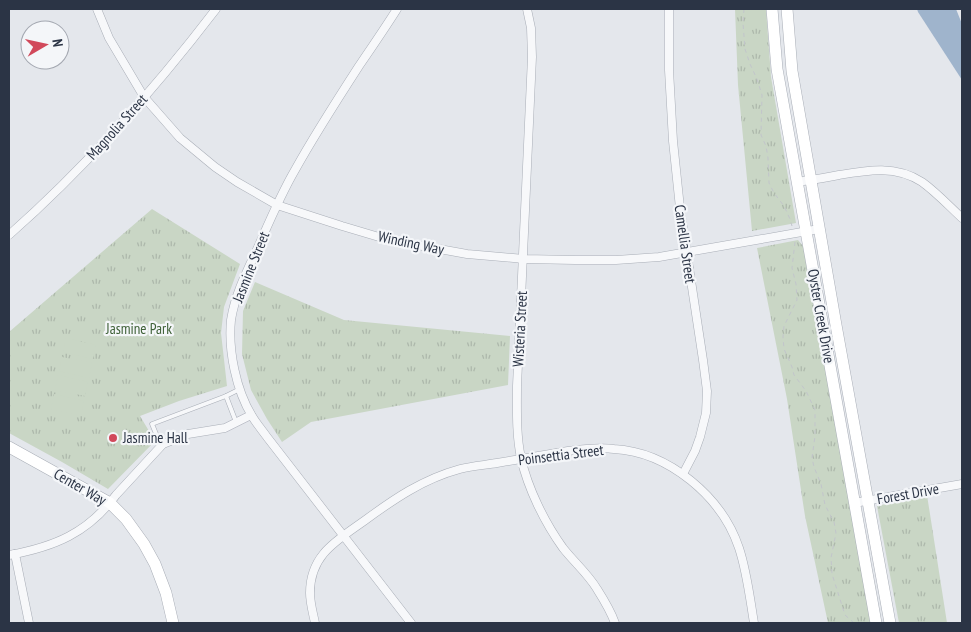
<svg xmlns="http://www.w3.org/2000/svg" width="971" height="632" viewBox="0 0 971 632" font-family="'PT Sans Narrow',sans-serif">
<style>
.grass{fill:url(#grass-tufts)}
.garden{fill:#c9d6c5}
.water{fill:#9fb4cc}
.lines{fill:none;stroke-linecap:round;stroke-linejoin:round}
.lane-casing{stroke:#a9aeb7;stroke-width:5}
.street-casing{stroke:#a9aeb7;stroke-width:9}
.secondary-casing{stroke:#a9aeb7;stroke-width:12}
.path{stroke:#c2c5cb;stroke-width:1;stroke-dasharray:4 4;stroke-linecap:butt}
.lane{stroke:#f7f8fa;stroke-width:4}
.street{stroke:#f7f8fa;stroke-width:8}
.secondary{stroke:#fff;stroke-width:11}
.poi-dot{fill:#d1495b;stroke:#f4f6f9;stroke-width:2}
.labels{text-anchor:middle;stroke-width:4.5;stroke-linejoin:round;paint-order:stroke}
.street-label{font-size:15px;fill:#2b3445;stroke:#f4f6f9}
.park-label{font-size:15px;fill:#3f6138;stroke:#f4f6f9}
.poi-label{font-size:15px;fill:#2b3445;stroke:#f4f6f9;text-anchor:start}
</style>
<defs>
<pattern id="grass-tufts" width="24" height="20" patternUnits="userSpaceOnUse" patternTransform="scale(1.25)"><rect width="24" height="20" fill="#c9d6c5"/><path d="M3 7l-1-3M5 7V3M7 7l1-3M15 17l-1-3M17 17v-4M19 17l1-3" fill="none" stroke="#adb8ab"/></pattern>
</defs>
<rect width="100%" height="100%" fill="#e4e7ec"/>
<g class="grass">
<path d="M735 9H766L771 77 796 223 752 231 738 85Z"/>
<path d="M152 209 240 264 224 307 221 333 227 386 179 401 140 416 155 441 108 489 62 462 9 433V332Z"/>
<path d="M798 240 803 246 871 623H828L805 516 787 399 757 248Z"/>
<path d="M255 282 344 320 510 336 508 385 311 422 282 442 267 419 251 390 242 354 243 311Z"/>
<path d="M927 495 947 623H899L877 506Z"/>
</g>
<g class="garden">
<path d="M66 338 96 345 93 359 63 352Z"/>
<path d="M62 357 92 363 89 378 59 371Z"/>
<path d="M58 375 88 382 85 396 55 390Z"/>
<path d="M54 394 84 401 81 415 51 409Z"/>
</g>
<path class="water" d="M917 9H956L962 24V80L918 12Z"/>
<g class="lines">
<g class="lane-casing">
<g id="lane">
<path d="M236 422 226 396 240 389"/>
<path d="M161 446 152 424 226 396"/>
</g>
</g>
<g class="street-casing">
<g id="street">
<path d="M97 9 109 38 144 97 180 138 215 167 237 182 277 205 342 226 389 240 467 254 524 259 575 260H616L659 257 819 229"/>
<path d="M397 9C385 28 372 47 359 66 337 100 315 134 295 170 281 194 270 220 259 245 248 269 235 294 231 320 228 350 236 390 252 416 256 423 262 430 267 437L411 623"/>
<path d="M527 9 531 28 532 57 517 386C517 410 516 434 521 458 528 489 545 523 563 548 574 562 588 574 597 589 604 600 611 612 615 623"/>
<path d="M669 9V70L673 141 680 208 703 360 707 391 706 413 700 437 695 451 683 474"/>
<path d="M797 182C811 180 825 178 839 175 868 170 896 165 922 182 936 192 949 206 962 218"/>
<path d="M9 235C86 167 154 90 216 9"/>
<path d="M854 503 962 484"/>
<path d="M15 554 29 623"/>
<path d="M9 555C54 547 88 533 116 495L163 444 188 434 225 428 251 415"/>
<path d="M315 623C313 613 310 603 310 593 310 555 336 541 364 521 394 499 423 479 460 469 472 466 485 465 497 463 521 459 545 455 568 451 583 449 599 447 614 449 669 452 722 497 739 548 747 572 750 599 754 623"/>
</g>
</g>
<g class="secondary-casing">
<g id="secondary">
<path d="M772 9 777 69 876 623"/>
<path d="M787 9 792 71 836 325 890 623"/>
<path d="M9 447 110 503 126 519 144 544 155 564 166 593 173 623"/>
</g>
</g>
<g class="path">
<path d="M744 9 743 23 745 49 750 64 757 79 762 95 761 135 766 146 768 158 769 183 774 193 784 206 790 219 792 226"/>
<path d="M795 242 792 268 796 284 797 300 784 326 783 337 784 349 792 367 794 375 806 391 815 410V436L812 458 814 467 821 484 825 505 834 522 836 533 831 558 832 574 845 615 854 623"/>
</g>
<use href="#lane" class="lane"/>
<use href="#street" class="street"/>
<use href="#secondary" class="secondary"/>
</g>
<circle class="poi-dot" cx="113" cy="438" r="5"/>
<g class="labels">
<g class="street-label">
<text transform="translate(117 127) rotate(-48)" y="5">Magnolia Street</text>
<text transform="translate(411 243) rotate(12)" y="5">Winding Way</text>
<text transform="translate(685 244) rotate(82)" y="5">Camellia Street</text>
<text transform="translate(251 267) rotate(-68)" y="5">Jasmine Street</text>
<text transform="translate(821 316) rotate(80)" y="5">Oyster Creek Drive</text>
<text transform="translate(520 329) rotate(-87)" y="5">Wisteria Street</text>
<text transform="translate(561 455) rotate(-7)" y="5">Poinsettia Street</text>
<text transform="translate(80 487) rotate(30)" y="5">Center Way</text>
<text transform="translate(908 494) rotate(-10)" y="5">Forest Drive</text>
</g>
<g class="park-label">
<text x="139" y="334">Jasmine Park</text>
</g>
<g class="poi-label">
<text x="123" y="443">Jasmine Hall</text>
</g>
</g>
<rect width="971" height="632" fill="none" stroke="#2b3445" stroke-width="20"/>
<g transform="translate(45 45) rotate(81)"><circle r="24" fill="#f4f6f9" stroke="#a4a8b1"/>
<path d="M0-4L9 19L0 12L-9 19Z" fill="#d1495b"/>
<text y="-8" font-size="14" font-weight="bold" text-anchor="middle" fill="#2b3445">N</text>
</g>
</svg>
